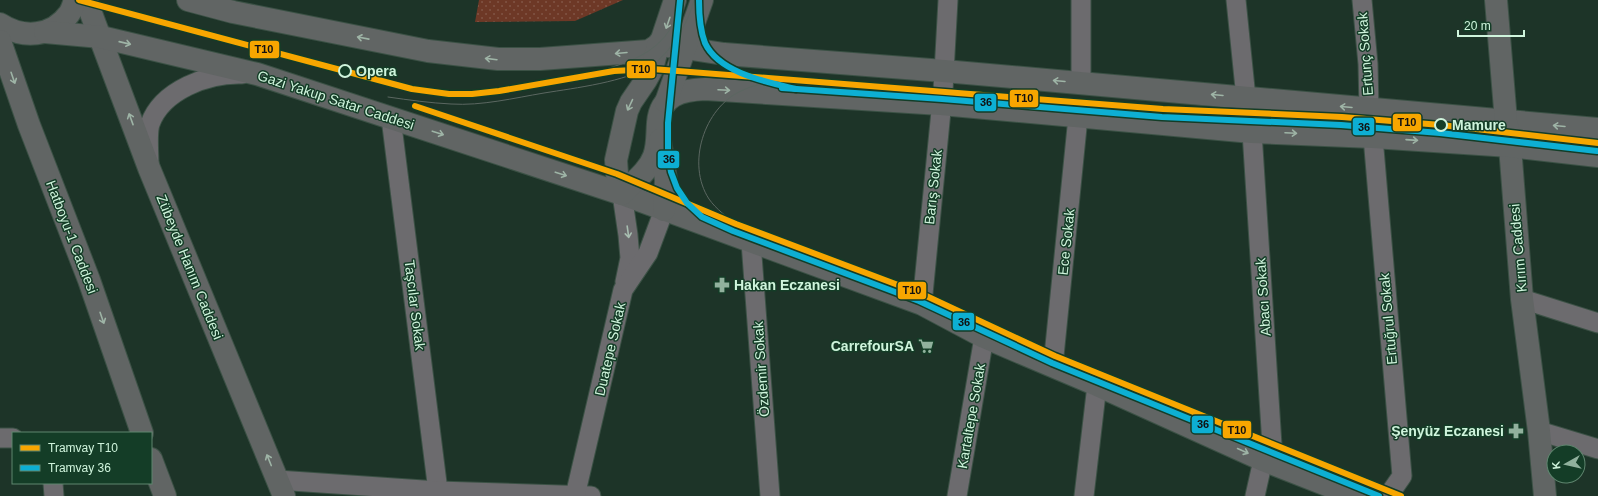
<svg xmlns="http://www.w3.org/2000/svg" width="1598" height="496" viewBox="0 0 1598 496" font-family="Arial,sans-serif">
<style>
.park{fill:url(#park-dots)}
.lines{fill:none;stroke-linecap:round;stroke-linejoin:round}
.minor-casing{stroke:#3b5145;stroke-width:21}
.secondary-casing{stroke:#3b5145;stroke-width:24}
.minor{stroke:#6c6b6e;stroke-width:19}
.secondary{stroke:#616564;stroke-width:22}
.tram{stroke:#5b6761;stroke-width:1}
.tram-1-casing{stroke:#143d27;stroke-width:9}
.tram-2-casing{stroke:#143d27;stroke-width:9}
.tram-1{stroke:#f7a600;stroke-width:6}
.tram-2{stroke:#0dafd3;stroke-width:6}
.oneway{stroke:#9eb4a6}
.oneway2{stroke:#a7bdb0}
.stop-dot{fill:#143d27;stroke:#cff4dc;stroke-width:2}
.labels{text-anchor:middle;stroke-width:3;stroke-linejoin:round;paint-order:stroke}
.street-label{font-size:14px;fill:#cff4dc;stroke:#143d27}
.stop-label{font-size:14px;font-weight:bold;fill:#cff4dc;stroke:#143d27;text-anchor:start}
.poi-label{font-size:14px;font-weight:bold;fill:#cff4dc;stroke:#143d27;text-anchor:end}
.line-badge{stroke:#143d27;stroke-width:1.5}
.pale-badge-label{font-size:11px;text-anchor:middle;font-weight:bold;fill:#111}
</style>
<defs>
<pattern id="park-dots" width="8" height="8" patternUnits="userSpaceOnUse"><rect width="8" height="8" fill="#6d3826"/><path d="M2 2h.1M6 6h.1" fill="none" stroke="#815545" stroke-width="1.8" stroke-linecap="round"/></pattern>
</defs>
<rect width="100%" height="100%" fill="#1d3428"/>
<path class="park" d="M479 0H623L575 21 475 22Z"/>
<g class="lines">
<g class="minor-casing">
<g id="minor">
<path d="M1236 0 1246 98"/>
<path d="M1362 0 1368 64 1369 109"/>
<path d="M1081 83V0"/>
<path d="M391 118 438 491"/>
<path d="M1252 132 1272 445 1263 460 1255 496"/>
<path d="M1373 137 1402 476 1388 496"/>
<path d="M149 164C149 154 147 134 150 124 162 90 208 73 242 74"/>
<path d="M622 194 628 235 630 258 625 282"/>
<path d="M751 242 770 496"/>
<path d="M1522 299 1598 323"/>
<path d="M922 304 943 91 948 0"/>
<path d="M1053 366 1078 117"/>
<path d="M1539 431 1598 449"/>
<path d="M0 438H13"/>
<path d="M277 480 438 491 591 496"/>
<path d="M53 483 54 496"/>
<path d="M575 496 623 290 648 253 664 210"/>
<path d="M957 496 984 337"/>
<path d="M1084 496 1097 385"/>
</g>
</g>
<g class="secondary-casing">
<g id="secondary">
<path d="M86 0 149 168 284 496"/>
<path d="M188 0 233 12 428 51 498 59H540L649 51 658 45 685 48 724 54 944 71 1598 129"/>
<path d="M675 0 662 39 658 45 652 69 646 80 631 102 627 111 616 160 617 174 622 194 922 304 984 337 1097 385 1263 460 1355 496"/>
<path d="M1496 0 1506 121 1509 134 1522 299 1539 431 1545 496"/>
<path d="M0 24C23 39 52 37 69 14 72 10 73 5 75 0"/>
<path d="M45 32 101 37 257 74 622 194C633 182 648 172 654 156 658 145 657 135 658 123 660 95 682 90 705 89L941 104 1252 132 1373 137 1510 146 1598 156"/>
<path d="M0 41 29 125 89 280 142 433"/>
<path d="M666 102 702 0"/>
<path d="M660 140 666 180 664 210"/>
<path d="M151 459 165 496"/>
</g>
</g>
<use href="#minor" class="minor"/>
<use href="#secondary" class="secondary"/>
<g class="tram">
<path d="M569 79C606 68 654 62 673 24 676 16 678 8 680 0"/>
<path d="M388 97C409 100 430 103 451 104 482 106 514 98 544 93 575 88 626 82 652 65 671 52 689 22 694 0"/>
<path d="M736 224C727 217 716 209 709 199 686 164 704 108 741 91 755 84 769 83 783 80"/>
</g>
<g class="tram-1-casing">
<g id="tram-1">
<path d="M79 0 412 89 449 94H472L499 91 614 71 652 69 1163 109 1342 117 1441 125 1598 143"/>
<path d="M415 106 617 174 736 224 922 294 1055 356 1401 496"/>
</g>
</g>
<g class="tram-2-casing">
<g id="tram-2">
<path d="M680 0 668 123V155L671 172 677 188 687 203 702 217 733 231 919 301 1052 363 1379 496"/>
<path d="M699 0C699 14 700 30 705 43 719 73 767 82 796 89"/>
<path d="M782 88 942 99 1162 117 1341 125 1440 133 1597 151"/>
</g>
</g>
<use href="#tram-1" class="tram-1"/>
<use href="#tram-2" class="tram-2"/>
</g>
<defs><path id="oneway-shaft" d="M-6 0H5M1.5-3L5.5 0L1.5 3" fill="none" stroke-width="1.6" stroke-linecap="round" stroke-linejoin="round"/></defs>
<g class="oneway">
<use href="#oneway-shaft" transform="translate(668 23) rotate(109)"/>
<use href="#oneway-shaft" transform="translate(363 38) rotate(-169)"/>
<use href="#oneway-shaft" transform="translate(125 43) rotate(13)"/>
<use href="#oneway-shaft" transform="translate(621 53) rotate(175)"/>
<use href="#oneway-shaft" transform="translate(491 59) rotate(-173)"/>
<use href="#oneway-shaft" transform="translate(13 78) rotate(71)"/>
<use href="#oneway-shaft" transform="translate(1059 81) rotate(-175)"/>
<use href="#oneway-shaft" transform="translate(724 90) rotate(3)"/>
<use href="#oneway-shaft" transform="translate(1217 95) rotate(-175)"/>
<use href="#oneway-shaft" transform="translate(630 105) rotate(115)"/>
<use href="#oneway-shaft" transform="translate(1346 107) rotate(-175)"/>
<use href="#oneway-shaft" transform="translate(131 119) rotate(-110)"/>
<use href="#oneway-shaft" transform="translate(1559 126) rotate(-175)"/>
<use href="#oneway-shaft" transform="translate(438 133) rotate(18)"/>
<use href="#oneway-shaft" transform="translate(1291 133) rotate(3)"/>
<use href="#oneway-shaft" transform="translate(1412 140) rotate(4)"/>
<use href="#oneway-shaft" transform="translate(561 174) rotate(18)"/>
<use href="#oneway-shaft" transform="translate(102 318) rotate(71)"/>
<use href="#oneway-shaft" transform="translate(1243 451) rotate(24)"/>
<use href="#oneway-shaft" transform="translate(269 460) rotate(-112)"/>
</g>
<use class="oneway2" href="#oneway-shaft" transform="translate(628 232) rotate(82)"/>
<defs>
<g id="pharmacy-bare" transform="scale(1.2)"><path d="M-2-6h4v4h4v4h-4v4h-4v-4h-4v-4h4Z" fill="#91b19d" stroke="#143d27" stroke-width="2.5" paint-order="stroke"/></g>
<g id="supermarket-bare" transform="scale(1.2)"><path d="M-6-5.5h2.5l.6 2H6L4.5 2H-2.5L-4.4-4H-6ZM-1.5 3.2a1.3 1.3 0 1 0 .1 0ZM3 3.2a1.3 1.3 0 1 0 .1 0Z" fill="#91b19d" stroke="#143d27" stroke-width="2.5" paint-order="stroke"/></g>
</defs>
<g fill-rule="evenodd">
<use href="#pharmacy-bare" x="722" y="285"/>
<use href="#supermarket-bare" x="926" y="346"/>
<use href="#pharmacy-bare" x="1516" y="431"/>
</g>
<g class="stop-dot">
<circle cx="345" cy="71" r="6"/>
<circle cx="1441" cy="125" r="6"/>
</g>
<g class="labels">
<g class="street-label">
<text transform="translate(1365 54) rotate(-94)" y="5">Ertunç Sokak</text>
<text transform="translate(336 100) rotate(18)" y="5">Gazi Yakup Satar Caddesi</text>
<text transform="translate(933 187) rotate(-84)" y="5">Barış Sokak</text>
<text transform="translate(72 237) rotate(69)" y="5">Hatboyu-1 Caddesi</text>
<text transform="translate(1066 242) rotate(-84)" y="5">Ece Sokak</text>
<text transform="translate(1518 248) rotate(-95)" y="5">Kırım Caddesi</text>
<text transform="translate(190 267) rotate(68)" y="5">Zübeyde Hanım Caddesi</text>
<text transform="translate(1263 297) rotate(-94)" y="5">Abacı Sokak</text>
<text transform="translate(415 305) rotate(83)" y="5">Taşcılar Sokak</text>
<text transform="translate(1388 319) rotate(-95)" y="5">Ertuğrul Sokak</text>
<text transform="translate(610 349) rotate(-77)" y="5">Duatepe Sokak</text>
<text transform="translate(761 369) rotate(-94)" y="5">Özdemir Sokak</text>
<text transform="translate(971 416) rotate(-80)" y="5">Kartaltepe Sokak</text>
</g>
<g class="stop-label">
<text x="356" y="76">Opera</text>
<text x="1452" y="130">Mamure</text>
</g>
<g class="poi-label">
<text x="734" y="290" text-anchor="start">Hakan Eczanesi</text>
<text x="914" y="351">CarrefourSA</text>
<text x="1504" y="436">Şenyüz Eczanesi</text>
</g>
</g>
<g class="line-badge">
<rect x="249" y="40" width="31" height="19" rx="4" fill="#f7a600"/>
<rect x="626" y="60" width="30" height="19" rx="4" fill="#f7a600"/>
<rect x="1009" y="89" width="30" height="19" rx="4" fill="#f7a600"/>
<rect x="974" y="93" width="23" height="19" rx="4" fill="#0dafd3"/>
<rect x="1392" y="113" width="30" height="19" rx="4" fill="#f7a600"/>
<rect x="1352" y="117" width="23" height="19" rx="4" fill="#0dafd3"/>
<rect x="657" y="150" width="23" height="19" rx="4" fill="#0dafd3"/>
<rect x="897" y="281" width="30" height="19" rx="4" fill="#f7a600"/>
<rect x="952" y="312" width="23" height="19" rx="4" fill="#0dafd3"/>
<rect x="1191" y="415" width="23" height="19" rx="4" fill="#0dafd3"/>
<rect x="1222" y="420" width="30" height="19" rx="4" fill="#f7a600"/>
</g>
<g class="pale-badge-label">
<text x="264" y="53">T10</text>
<text x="641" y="73">T10</text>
<text x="1024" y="102">T10</text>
<text x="986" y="106">36</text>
<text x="1407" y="126">T10</text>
<text x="1364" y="131">36</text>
<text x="669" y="163">36</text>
<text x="912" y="294">T10</text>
<text x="964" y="326">36</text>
<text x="1203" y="428">36</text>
<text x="1237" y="434">T10</text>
</g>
<rect x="12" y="432" width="140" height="52" fill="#143d27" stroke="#5f866f"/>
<rect x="20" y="445" width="20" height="6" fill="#f7a600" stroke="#5f866f"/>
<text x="48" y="452" font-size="12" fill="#cff4dc">Tramvay T10</text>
<rect x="20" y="465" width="20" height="6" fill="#0dafd3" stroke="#5f866f"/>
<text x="48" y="472" font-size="12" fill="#cff4dc">Tramvay 36</text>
<g transform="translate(1566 464) rotate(262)"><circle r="19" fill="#143d27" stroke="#5f866f"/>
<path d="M0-3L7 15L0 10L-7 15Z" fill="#91b19d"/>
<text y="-6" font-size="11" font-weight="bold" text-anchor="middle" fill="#cff4dc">K</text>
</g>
<path d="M1458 30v6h66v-6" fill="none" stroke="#cff4dc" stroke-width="2"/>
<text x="1464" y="30" font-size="12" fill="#cff4dc" stroke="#143d27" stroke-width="3" paint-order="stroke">20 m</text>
</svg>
